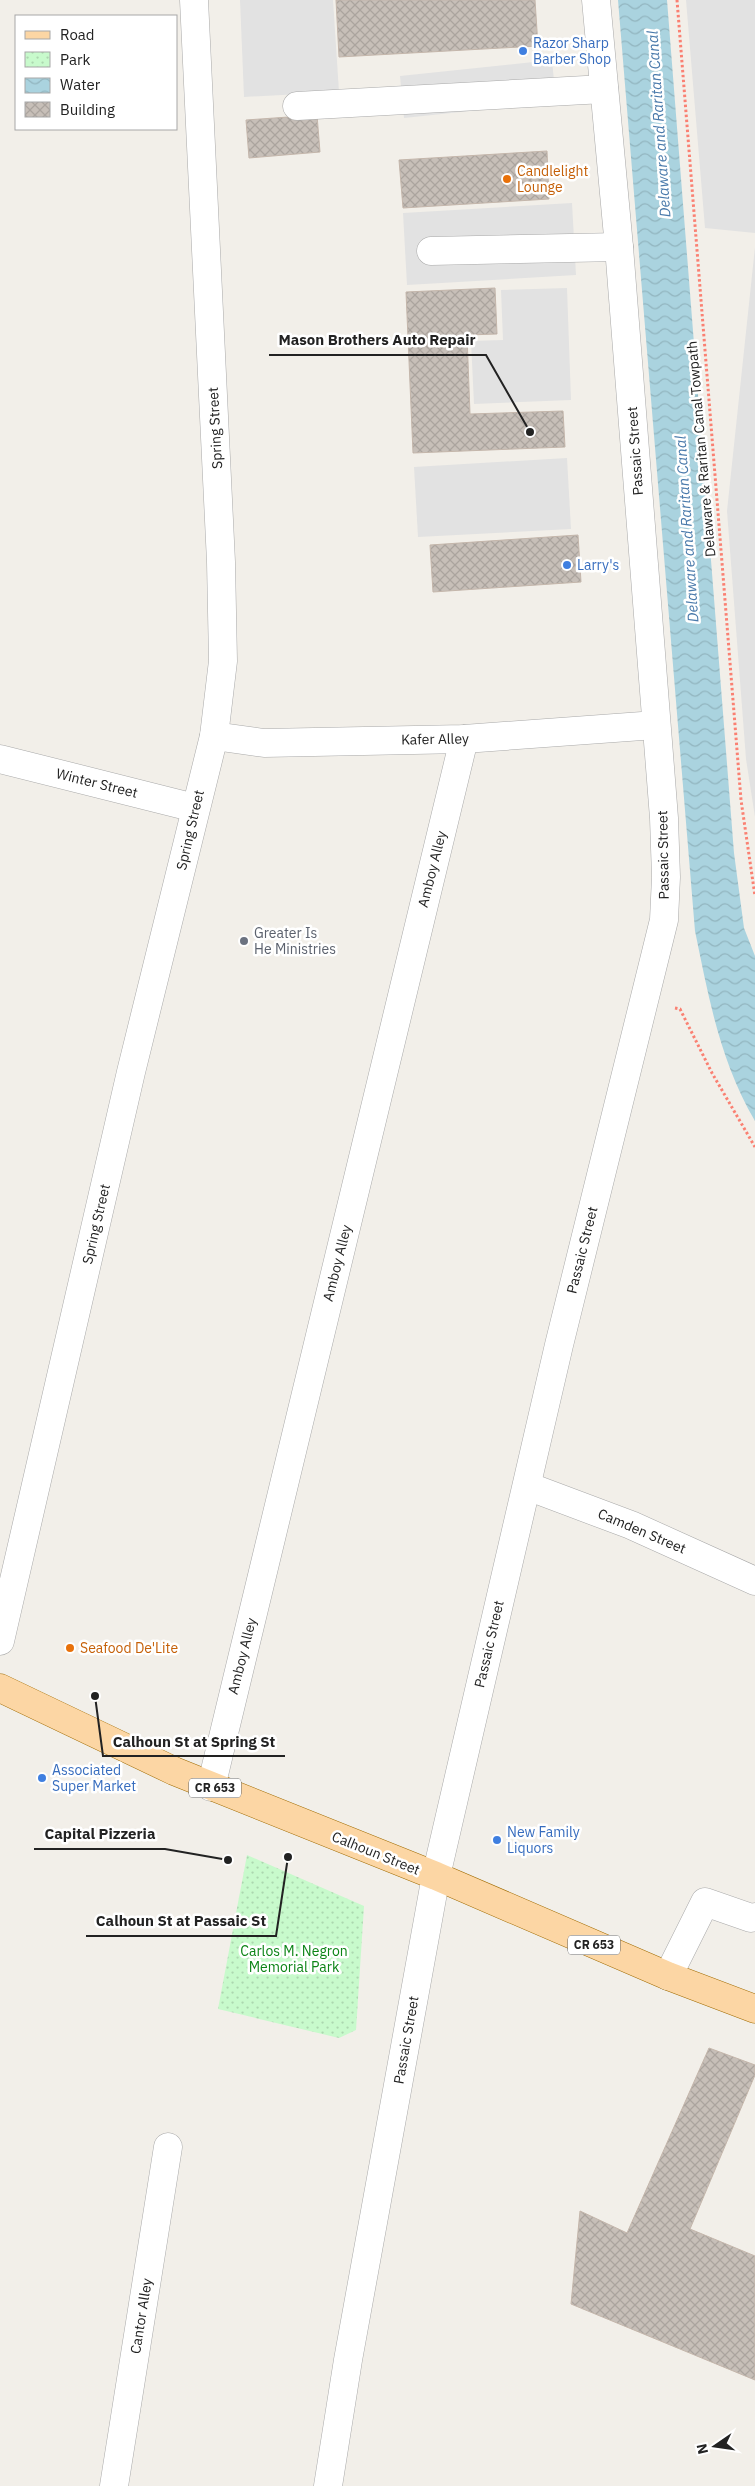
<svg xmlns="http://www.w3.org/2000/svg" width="755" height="2486" viewBox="0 0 755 2486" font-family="'IBM Plex Sans',sans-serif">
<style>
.park{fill:url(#park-dots)}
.parking{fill:#e2e2e2}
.water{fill:url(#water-waves)}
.building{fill:url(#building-cross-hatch);stroke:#c4b6ab}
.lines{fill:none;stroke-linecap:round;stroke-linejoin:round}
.minor-casing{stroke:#a9a9a9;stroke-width:29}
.major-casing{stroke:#a06b00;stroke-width:29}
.path{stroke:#fa8072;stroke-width:3;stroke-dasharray:2.5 2.5;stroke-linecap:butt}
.minor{stroke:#fff;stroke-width:28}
.major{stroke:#fcd6a4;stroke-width:28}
.shop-dot{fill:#3f7fe0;stroke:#fff;stroke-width:2}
.food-dot{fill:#e8710a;stroke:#fff;stroke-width:2}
.worship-dot{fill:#6b7280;stroke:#fff;stroke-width:2}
.labels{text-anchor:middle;stroke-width:5;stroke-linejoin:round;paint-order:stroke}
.shield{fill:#fff;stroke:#646464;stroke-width:1}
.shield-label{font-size:12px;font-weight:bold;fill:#222}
.shop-label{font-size:14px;fill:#366cbe;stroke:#fff;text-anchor:start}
.food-label{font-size:14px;fill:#c56008;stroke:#fff;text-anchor:start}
.street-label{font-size:14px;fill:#222;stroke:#fff}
.worship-label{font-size:14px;fill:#5b616d;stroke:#fff;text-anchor:start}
.park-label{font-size:14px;fill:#0c8416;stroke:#fff}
.water-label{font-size:15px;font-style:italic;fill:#4a7aab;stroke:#fff}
.leader{fill:none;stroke:#222;stroke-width:2}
.callout-dot{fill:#222;stroke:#fff;stroke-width:2}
.callout-label{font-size:15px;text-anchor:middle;font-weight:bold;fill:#222;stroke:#fff;stroke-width:5;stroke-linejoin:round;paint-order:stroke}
</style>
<defs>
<pattern id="park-dots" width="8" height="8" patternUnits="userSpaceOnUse" patternTransform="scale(1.25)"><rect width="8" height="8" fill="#c8facc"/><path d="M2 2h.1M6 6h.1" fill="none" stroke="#acd6af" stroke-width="1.8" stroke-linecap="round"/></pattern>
<pattern id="water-waves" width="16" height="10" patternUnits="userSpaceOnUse" patternTransform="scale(1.25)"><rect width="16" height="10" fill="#aad3df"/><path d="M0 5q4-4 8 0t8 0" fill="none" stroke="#92b5bf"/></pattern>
<pattern id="building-cross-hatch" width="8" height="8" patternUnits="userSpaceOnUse" patternTransform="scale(1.25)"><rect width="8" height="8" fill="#c7bfb8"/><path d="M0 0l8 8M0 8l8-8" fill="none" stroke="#aba49e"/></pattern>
</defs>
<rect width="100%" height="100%" fill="#f2efe9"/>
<path class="park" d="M247 1855 364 1906 356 2030 339 2038 218 2009Z"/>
<g class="parking">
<path d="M240 0H333L339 92 244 97Z"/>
<path d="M686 0H755V233L705 228Z"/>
<path d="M552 60 556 102 404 118 400 76Z"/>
<path d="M572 203 576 275 407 285 403 213Z"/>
<path d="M755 247V817L746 759 727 511Z"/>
<path d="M567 288 571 400 474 404 471 341 503 340 501 290Z"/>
<path d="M567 458 571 529 418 537 414 467Z"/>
</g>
<path class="water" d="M618 0H667L734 853 744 928 755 956V1121C720 1061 709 999 695 931Z"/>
<g class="building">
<path d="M336 0H535L538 46 339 57Z"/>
<path d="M317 115 320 152 249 158 246 120Z"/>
<path d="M547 151 549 199 403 208 399 160Z"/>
<path d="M495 288 497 334 467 335 470 414 563 411 565 447 413 453 406 292Z"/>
<path d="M578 535 581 582 433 592 430 545Z"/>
<path d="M709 2048 755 2065V2075L690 2229 755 2256V2380L571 2304 580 2211 627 2233Z"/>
</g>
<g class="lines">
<g class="minor-casing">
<g id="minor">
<path d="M297 106 604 89"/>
<path d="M431 251 619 247"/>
<path d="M214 736 264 743 464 739 656 725"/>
<path d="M0 759 195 808"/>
<path d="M527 1486 631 1525 755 1581"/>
<path d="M0 1641 131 1072 214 736 223 661 221 562 194 0"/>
<path d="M211 1787 464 739"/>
<path d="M668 1976 705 1902 751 1918 755 1917"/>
<path d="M114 2486 168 2147"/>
<path d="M328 2486 348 2360 436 1876 559 1345 664 920 666 877 664 818 619 247 596 0"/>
</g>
</g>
<g class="major-casing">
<path id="major" d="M0 1688 174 1771 436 1876 668 1976 755 2009"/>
</g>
<g class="path">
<path d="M677 0 741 800 755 896"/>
<path d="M675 1008 680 1009 712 1073 755 1147"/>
</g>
<use href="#minor" class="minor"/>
<use href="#major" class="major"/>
</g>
<g class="shop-dot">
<circle cx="523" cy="51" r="5"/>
<circle cx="567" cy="565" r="5"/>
<circle cx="42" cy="1778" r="5"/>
<circle cx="497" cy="1840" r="5"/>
</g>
<g class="food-dot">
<circle cx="507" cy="179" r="5"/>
<circle cx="70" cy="1648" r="5"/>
</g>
<circle class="worship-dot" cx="244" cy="941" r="5"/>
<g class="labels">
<g class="shield">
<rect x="189" y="1778.5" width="52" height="19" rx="4"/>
<rect x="568" y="1935.5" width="52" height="19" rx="4"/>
</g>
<g class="shield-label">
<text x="215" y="1792">CR 653</text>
<text x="594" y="1949">CR 653</text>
</g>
<g class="shop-label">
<text x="533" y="48">Razor Sharp<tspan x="533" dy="16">Barber Shop</tspan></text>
<text x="577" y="570">Larry's</text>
<text x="52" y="1775">Associated<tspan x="52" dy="16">Super Market</tspan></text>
<text x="507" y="1837">New Family<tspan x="507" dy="16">Liquors</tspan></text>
</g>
<g class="food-label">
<text x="517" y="176">Candlelight<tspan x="517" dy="16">Lounge</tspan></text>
<text x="80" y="1653">Seafood De'Lite</text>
</g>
<g class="street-label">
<text transform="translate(215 428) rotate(-93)" y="5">Spring Street</text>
<text transform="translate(701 449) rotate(-95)" y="5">Delaware &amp; Raritan Canal Towpath</text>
<text transform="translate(635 451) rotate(-94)" y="5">Passaic Street</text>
<text transform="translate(435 739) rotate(-1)" y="5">Kafer Alley</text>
<text transform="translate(97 783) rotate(14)" y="5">Winter Street</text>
<text transform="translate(190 830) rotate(-77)" y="5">Spring Street</text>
<text transform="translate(663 855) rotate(-91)" y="5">Passaic Street</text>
<text transform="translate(432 869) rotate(-76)" y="5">Amboy Alley</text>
<text transform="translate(96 1224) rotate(-77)" y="5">Spring Street</text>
<text transform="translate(582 1250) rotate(-76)" y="5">Passaic Street</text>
<text transform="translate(337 1263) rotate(-76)" y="5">Amboy Alley</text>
<text transform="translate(642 1531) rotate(23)" y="5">Camden Street</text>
<text transform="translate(489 1644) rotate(-77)" y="5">Passaic Street</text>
<text transform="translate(242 1656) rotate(-76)" y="5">Amboy Alley</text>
<text transform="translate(376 1853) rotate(22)" y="5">Calhoun Street</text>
<text transform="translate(406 2040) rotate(-80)" y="5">Passaic Street</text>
<text transform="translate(141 2316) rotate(-81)" y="5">Cantor Alley</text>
</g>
<g class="worship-label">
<text x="254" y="938">Greater Is<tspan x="254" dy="16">He Ministries</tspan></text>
</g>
<g class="park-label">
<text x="294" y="1956">Carlos M. Negron<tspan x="294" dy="16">Memorial Park</tspan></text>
</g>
<g class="water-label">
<text transform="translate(659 124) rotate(-94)" y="5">Delaware and Raritan Canal</text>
<text transform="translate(687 529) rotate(-94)" y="5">Delaware and Raritan Canal</text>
</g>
</g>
<path class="leader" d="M530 432L486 355H269M95 1696L103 1756H285M228 1860L165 1849H34M288 1857L276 1936H86"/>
<g class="callout-dot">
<circle cx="530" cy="432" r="5"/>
<circle cx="95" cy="1696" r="5"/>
<circle cx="228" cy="1860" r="5"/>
<circle cx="288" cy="1857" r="5"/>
</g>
<g class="callout-label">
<text x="377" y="345">Mason Brothers Auto Repair</text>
<text x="194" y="1747">Calhoun St at Spring St</text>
<text x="100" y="1839">Capital Pizzeria</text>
<text x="181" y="1926">Calhoun St at Passaic St</text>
</g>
<rect x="15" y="15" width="162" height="115" fill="#ffffff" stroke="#a7a7a7"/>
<rect x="25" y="31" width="25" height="8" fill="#fcd6a4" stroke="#a7a7a7"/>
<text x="60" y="40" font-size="15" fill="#222222">Road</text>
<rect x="25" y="52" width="25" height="15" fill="url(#park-dots)" stroke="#a7a7a7"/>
<text x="60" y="65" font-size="15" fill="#222222">Park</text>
<rect x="25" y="78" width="25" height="15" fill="url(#water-waves)" stroke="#a7a7a7"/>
<text x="60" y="90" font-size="15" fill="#222222">Water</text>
<rect x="25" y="102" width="25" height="15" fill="url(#building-cross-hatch)" stroke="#a7a7a7"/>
<text x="60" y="115" font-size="15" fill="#222222">Building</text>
<g transform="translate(715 2446) rotate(257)" stroke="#ffffff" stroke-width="4" paint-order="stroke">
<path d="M0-4L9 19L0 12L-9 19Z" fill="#222222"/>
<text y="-8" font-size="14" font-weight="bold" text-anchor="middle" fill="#222222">N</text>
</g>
</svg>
